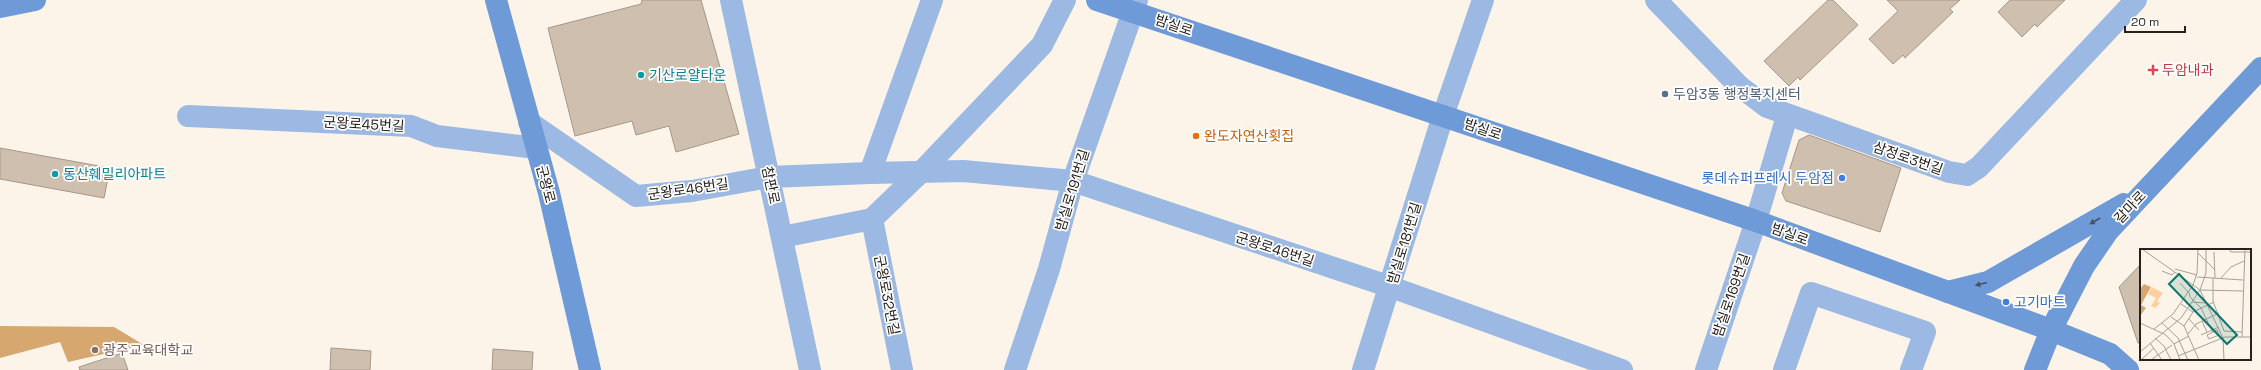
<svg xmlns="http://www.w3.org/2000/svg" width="2261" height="370" viewBox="0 0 2261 370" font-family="'Space Grotesk','Noto Sans KR',sans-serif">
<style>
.forest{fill:#d6a76e}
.building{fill:#cfbfaf;stroke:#a69788}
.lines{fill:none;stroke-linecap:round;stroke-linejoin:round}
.street{stroke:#9bb9e3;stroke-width:22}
.secondary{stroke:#6f9ad8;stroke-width:22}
.oneway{fill:#445167}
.health-dot{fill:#e0444e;stroke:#fff;stroke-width:1.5}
.culture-dot{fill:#0f9aa8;stroke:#fff;stroke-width:1.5}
.service-dot{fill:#5c6f8a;stroke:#fff;stroke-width:1.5}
.food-dot{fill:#e8710a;stroke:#fff;stroke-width:1.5}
.shop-dot{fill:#3f7fe0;stroke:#fff;stroke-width:1.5}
.education-dot{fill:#8d6e63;stroke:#fff;stroke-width:1.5}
.labels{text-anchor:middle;stroke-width:3.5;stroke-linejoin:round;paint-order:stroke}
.street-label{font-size:14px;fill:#27211b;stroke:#fff}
.health-label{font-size:14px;fill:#be3a42;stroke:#fff;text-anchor:start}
.culture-label{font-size:14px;fill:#0d838f;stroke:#fff;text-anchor:start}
.service-label{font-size:14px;fill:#4e5e75;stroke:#fff;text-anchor:start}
.food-label{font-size:14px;fill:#c56008;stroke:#fff;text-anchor:start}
.shop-label{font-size:14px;fill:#366cbe;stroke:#fff;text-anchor:end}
.education-label{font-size:14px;fill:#785e54;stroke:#fff;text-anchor:start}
.inset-road{fill:none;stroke:#a7a097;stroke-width:1}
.view{fill:#0f766e;fill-opacity:0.15;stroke:#0f766e;stroke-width:2}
.inset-edge{fill:none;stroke:#27211b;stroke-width:2}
</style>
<rect width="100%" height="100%" fill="#fdf4e9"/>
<path class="forest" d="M0 326 114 327 144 345 68 362 60 342 0 358Z"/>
<g class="building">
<path d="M642 0H701L739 134 676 152 669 126 636 135 632 121 575 136 548 28 641 4Z"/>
<path d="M1828 0H1833L1858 25 1800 80 1798 77 1789 86 1764 61Z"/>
<path d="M1887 0H1960L1950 9 1953 12 1905 58 1903 55 1893 64 1869 39 1898 11Z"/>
<path d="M2010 0H2065L2037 27 2035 24 2022 37 1998 12Z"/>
<path d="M1809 135 1901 168 1880 232 1786 201 1782 193 1799 140Z"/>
<path d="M0 148 110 168 104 198 0 179Z"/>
<path d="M2141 264V343H2138L2119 287Z"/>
<path d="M331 348 371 351 370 370H330Z"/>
<path d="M493 349 533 352 532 370H492Z"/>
<path d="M122 353 128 370H80L79 367Z"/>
</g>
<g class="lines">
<g class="street">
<path d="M731 0 810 370"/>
<path d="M1656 0 1739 86 1767 107 1949 172 1967 175 1979 167 2136 0"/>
<path d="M188 116 411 126 437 136 536 148"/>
<path d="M529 122 636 196 692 191 769 177 870 173 963 171 1073 181 1391 287 1622 370"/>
<path d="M870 173 932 0"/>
<path d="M872 219 902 370"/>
<path d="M782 237 872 219 925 168 1042 45 1065 0"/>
<path d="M1015 370 1049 269 1073 181 1137 0"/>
<path d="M1363 370 1443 116 1483 0"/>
<path d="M1706 370 1756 221 1787 116"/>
<path d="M1784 370 1811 293 1925 332 1911 370"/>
</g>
<g class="secondary">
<path d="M496 0 549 193 590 370"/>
<path d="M1097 0 1756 221 2051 330 2110 354 2128 370"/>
<path d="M0 7 35 0"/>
<path d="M1948 292 1988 282 2124 204"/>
<path d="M2035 370 2051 330 2084 266 2108 231 2261 68"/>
</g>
</g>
<defs><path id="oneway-solid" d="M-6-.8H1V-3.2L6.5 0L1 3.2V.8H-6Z"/></defs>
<g class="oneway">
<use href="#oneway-solid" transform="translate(2095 221) rotate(150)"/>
<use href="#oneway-solid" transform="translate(1981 284) rotate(166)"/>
</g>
<path class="health-dot" d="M2151 64h4v4h4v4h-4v4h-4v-4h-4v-4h4z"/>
<g class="culture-dot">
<circle cx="641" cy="75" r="4"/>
<circle cx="55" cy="174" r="4"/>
</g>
<circle class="service-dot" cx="1665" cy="94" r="4"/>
<circle class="food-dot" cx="1196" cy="136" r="4"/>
<g class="shop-dot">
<circle cx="1842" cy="178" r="4"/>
<circle cx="2006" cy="302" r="4"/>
</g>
<circle class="education-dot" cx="95" cy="350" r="4"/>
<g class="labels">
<g class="street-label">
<text transform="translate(1174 25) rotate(19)" y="5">밤실로</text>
<text transform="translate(364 124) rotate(3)" y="5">군왕로45번길</text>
<text transform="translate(1483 129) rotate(19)" y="5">밤실로</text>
<text transform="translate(1908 158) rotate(19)" y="5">삼정로3번길</text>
<text transform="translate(546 184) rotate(75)" y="5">군왕로</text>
<text transform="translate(771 185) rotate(78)" y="5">참판로</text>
<text transform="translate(688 189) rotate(-8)" y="5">군왕로46번길</text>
<text transform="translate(1072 190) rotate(-73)" y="5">밤실로191번길</text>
<text transform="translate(2130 207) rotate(-47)" y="5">갈마로</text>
<text transform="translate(1790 234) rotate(20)" y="5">밤실로</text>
<text transform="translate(1404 243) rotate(-73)" y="5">밤실로181번길</text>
<text transform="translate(1275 249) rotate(18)" y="5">군왕로46번길</text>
<text transform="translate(887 295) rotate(79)" y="5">군왕로32번길</text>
<text transform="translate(1731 295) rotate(-71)" y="5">밤실로169번길</text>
</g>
<g class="health-label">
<text x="2162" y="75">두암내과</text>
</g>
<g class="culture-label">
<text x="649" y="80">기산로얄타운</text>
<text x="63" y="179">동산훼밀리아파트</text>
</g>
<g class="service-label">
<text x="1673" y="99">두암3동 행정복지센터</text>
</g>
<g class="food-label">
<text x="1204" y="141">완도자연산횟집</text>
</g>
<g class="shop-label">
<text x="1834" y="183">롯데슈퍼프레시 두암점</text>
<text x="2014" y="307" text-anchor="start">고기마트</text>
</g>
<g class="education-label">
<text x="103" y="355">광주교육대학교</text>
</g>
</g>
<g transform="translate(2140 249)">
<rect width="111" height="111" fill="#fdf4e9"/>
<path d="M12 38 23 44 17 52 20 54 15 59 11 57 16 49 8 45Z" fill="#fcd19e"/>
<path d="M4 35 11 38 1 56 6 59 0 67V40Z" fill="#d6a76e"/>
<path class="inset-road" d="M2 0 53 36M89 0 91 3H111M74 3 75 29M58 4 75 21M35 20 57 26M22 22 32 26 35 23M57 28 103 31M73 29V52L84 82 102 83M81 29 91 18 104 12M40 34 48 43M53 36 60 41 83 89 84 111M60 41 103 42M49 43 50 48 61 59 73 84M52 53 66 54M41 55 53 63M31 68 44 77 59 111M49 70 59 81M62 72 67 83M0 74 26 86 34 95 40 111M22 74 38 89 48 111M44 77 53 63 74 53M14 80 33 65 53 36 57 24 58 0M77 81 79 86 69 90 67 86ZM48 85 56 75 79 64M61 86 79 78M102 88 105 0M15 89 24 97 31 111M10 94 22 111M34 95 49 87M0 103 41 69 60 41 66 24V0M38 107 85 88H111M2 110 14 99M11 111 32 96"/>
<path class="view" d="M39 25 97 86 87 95 29 35Z"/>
<rect width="111" height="111" class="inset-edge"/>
</g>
<path d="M2125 26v6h60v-6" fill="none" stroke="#27211b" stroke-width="2"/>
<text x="2131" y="26" font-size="12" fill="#27211b" stroke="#ffffff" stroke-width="3" paint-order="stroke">20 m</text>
</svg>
